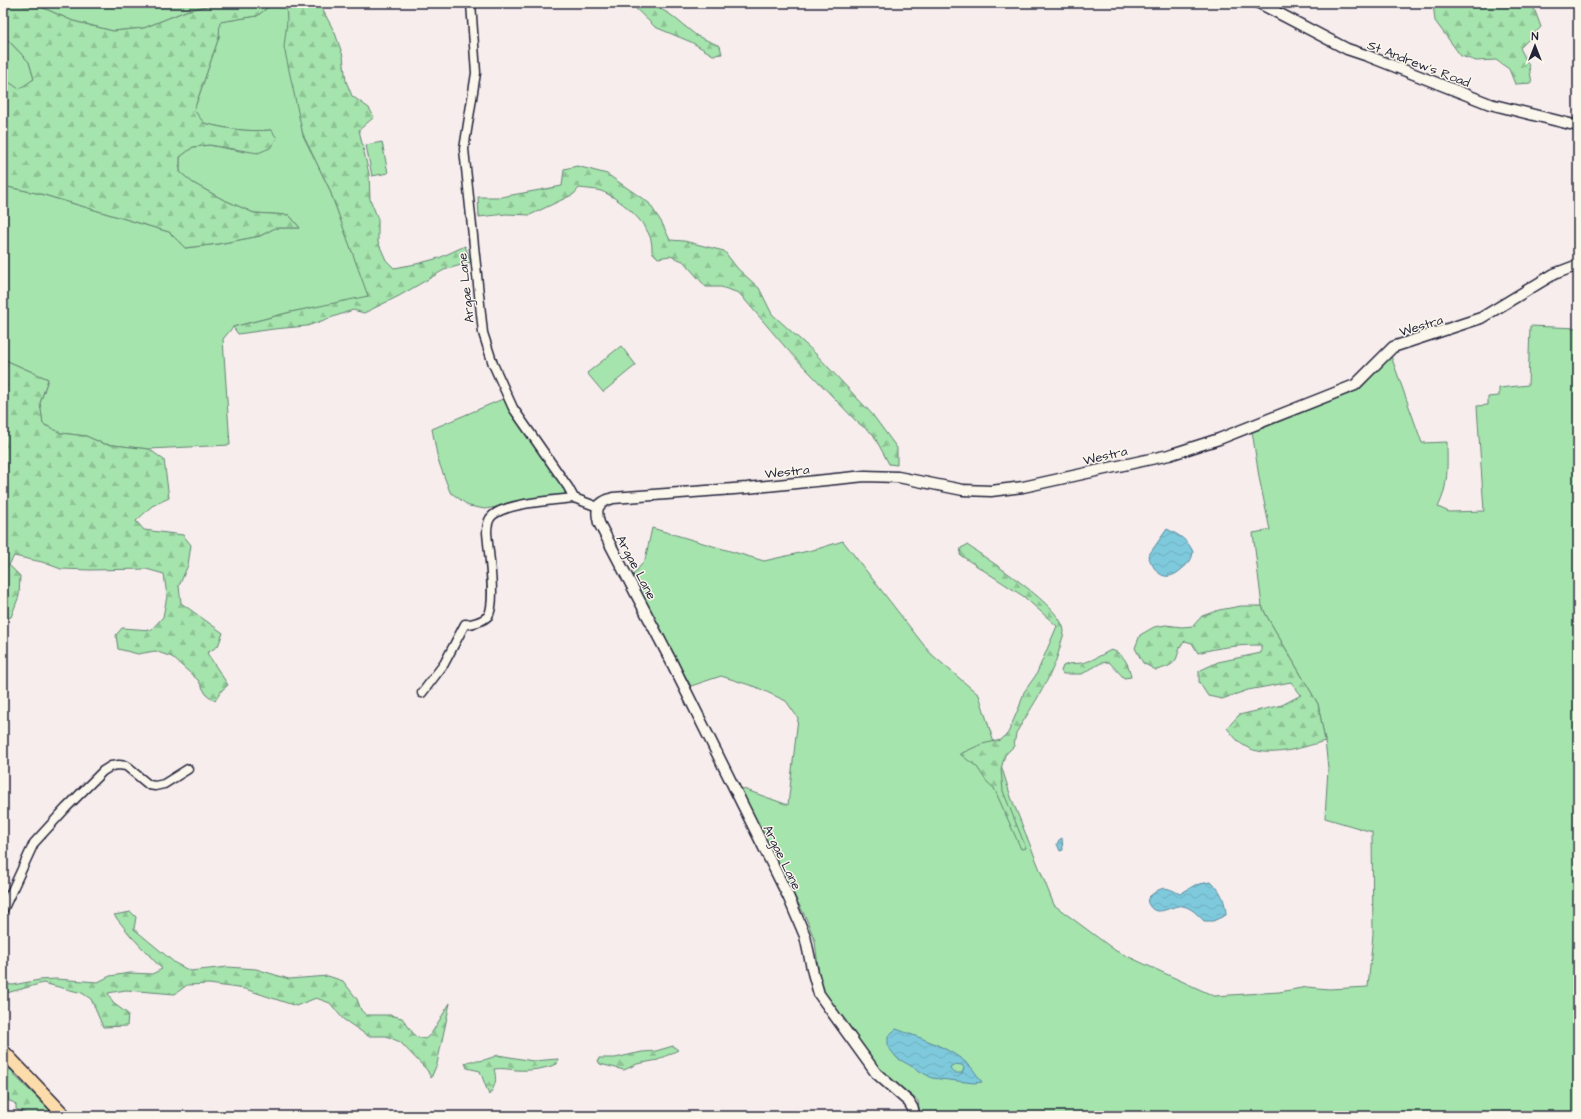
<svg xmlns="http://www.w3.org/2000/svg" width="1581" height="1119" viewBox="0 0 1581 1119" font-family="'Architects Daughter',sans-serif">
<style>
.grass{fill:#a5e4ac;stroke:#648374}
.forest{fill:url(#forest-firs);stroke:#648374}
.water{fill:url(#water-waves);stroke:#59879c;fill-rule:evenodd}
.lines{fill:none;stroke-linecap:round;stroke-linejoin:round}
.minor-casing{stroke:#22223b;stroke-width:11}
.tertiary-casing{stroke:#22223b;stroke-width:13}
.primary-casing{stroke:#22223b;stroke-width:15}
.minor{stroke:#fbf7ec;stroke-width:8}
.tertiary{stroke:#fbf7ec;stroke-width:10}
.primary{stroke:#fddcac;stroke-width:12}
.labels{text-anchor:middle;stroke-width:3;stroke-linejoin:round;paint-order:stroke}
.street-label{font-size:13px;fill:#22223b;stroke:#fbf7ec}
</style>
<defs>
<pattern id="forest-firs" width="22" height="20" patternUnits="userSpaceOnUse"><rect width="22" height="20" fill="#a5e4ac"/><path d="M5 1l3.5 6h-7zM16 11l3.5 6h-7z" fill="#8ec395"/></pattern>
<pattern id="water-waves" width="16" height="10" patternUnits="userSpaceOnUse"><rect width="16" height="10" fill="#7ecadc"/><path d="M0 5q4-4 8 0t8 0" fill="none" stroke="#6dadbe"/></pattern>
</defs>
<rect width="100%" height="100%" fill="#f7eded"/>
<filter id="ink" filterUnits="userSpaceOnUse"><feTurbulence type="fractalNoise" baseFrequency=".025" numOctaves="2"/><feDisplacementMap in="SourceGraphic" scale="8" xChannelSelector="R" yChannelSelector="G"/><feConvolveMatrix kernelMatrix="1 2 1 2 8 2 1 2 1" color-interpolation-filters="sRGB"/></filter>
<g filter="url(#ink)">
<g class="grass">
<path d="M32 3H219L186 11 144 28 113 31 73 21Z"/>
<path d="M273 3 286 4 295 92 303 135 329 188 369 297 291 312 233 327 223 339 230 445 149 449 104 444 86 436 61 433 43 424 40 403 48 379 3 359V186L41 194 169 232 185 248 218 244 260 236 275 228H300L289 215 254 213 222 199 193 183 180 172V157L193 147 209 145 245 152 271 130C248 132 226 129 203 123L194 110 219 37V22L257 16Z"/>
<path d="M3 32 7 39 29 62 34 79 19 90 3 78Z"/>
<path d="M382 142 388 173 372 176 366 145Z"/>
<path d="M1530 326 1578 328V1116H920L918 1101 879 1069 821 992 815 941 806 918 738 787 788 805 798 718 786 701 756 687 721 676 691 686 630 579 645 560 652 528 764 561 817 549 843 541 930 653 979 695 1011 797 1054 905 1116 951 1214 996 1279 992 1307 987 1329 989 1368 987 1373 934 1372 832 1325 818 1328 768 1325 741 1318 704 1266 615 1262 606 1253 533 1270 530 1259 477 1252 431 1359 390 1391 356 1422 443 1447 442C1447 466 1449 485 1438 507L1449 512 1484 511 1477 406 1488 405V397L1499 396V388L1528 385Z"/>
<path d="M621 346 636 365 603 392 587 373Z"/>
<path d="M505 398 566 489 564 496 485 509 469 506 450 492 438 460 432 429Z"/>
</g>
<g class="forest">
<path d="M3 3H32L73 21 113 31 144 28 186 11 219 3H273L257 16 220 22 219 37 194 110 204 123C226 129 248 132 271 130L277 138 270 148 258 153 209 145 193 147 180 157V172L193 183 222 199 254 213 289 215 300 228H275L260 236 218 244 185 248 169 232 41 194 3 186V101L8 96 3 92V78L19 89 34 79 29 62 7 39 3 32Z"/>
<path d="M286 3H319L335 33 343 56 346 81 352 96 369 108 374 117 359 130 369 174 370 199 378 219V242L386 260 394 268 416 264 439 258 465 246 471 262 444 270 399 296 364 313 353 310 307 326 274 329 238 334 233 327 291 312 368 296 329 188 303 135 284 47 287 21Z"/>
<path d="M630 3H651L671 15 697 36 720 46 722 54 713 55 691 42 655 27Z"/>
<path d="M1433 3H1532L1541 27 1520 48 1529 66 1532 83 1515 84 1509 69 1496 60 1476 61 1461 56 1435 21Z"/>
<path d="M577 166 607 174 649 203 662 223 670 240 684 241 724 251 738 269 759 288 772 314 814 352 872 414 897 448V465L889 464 873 434 857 422 786 348 739 293 721 287H706L683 261 670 256 658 258 652 252C652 248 652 244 651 240 646 221 619 198 601 191 594 189 586 189 579 188L574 194 530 215 506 214 479 217 478 197H501L562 186 564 169Z"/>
<path d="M3 359 48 379 40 403 43 424 61 433 86 436 104 444 149 449 164 460 169 498 152 506 136 521 144 530 183 535 191 545 188 565 179 586 181 603 223 633 218 646 207 653 228 685 222 690 215 701 206 694 198 680 172 657 155 651 138 654 118 649 116 635 122 628 151 630 163 617 167 596 164 574 146 569 90 570 61 569 42 562 14 556 9 565 20 576 19 596 11 617 3 620Z"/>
<path d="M967 545C987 559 1063 607 1064 631 1064 635 1062 639 1061 643 1054 675 1033 705 1016 733L1014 746 1005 755 1001 769 1003 791 1026 848 1021 849 994 788 987 782 977 767 960 754 982 744 1001 740 1008 733 1020 705 1024 692 1036 675 1057 626 1023 596 960 555 961 548Z"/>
<path d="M1241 606H1262L1266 615 1318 704 1325 741C1300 748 1262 762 1239 742 1235 738 1231 733 1227 728L1239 715 1282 705 1301 695 1291 682 1248 690 1222 699 1208 696 1199 682V671L1218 662 1261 653V645C1239 645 1219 647 1198 653L1192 643 1185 641C1178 648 1180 649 1177 657 1174 666 1164 668 1156 670L1143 663 1135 648 1140 635 1154 627 1166 625 1182 627 1193 626 1202 616 1219 610Z"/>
<path d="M1111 650C1124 653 1129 665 1131 677L1124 678 1109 662 1101 663 1082 674H1063L1061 671 1063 666 1068 664 1082 663 1092 660Z"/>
<path d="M131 912 136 917 134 929 175 963 190 971 228 967 256 969 289 979 328 976 343 981 357 999 361 1010 366 1015H390L402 1018 416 1037 425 1039 431 1034 450 1003 437 1064 431 1078 427 1070 400 1042 386 1036H368L343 1019 330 1003 316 998 296 1006 245 989 209 984 187 985 175 994 126 990 108 993 113 1003 128 1014 127 1026 103 1027 91 999 82 993 43 983 3 994V984L13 985 39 980 56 979 98 982 110 976 130 973 152 974 162 969 130 935 114 915Z"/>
<path d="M673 1046 678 1050 658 1060 637 1064 624 1070 600 1064 598 1061 599 1058H615L642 1052 656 1051Z"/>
<path d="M498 1055 533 1061 558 1059 557 1064C544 1069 530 1071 516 1070 508 1069 502 1068 494 1069 497 1080 496 1085 489 1095L480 1071 467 1068 465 1063C471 1060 473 1061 478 1061 483 1061 493 1057 498 1055Z"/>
<path d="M3 1067 13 1071 14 1075 56 1116H24L25 1113 16 1109V1105L13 1102 9 1101 7 1092H3Z"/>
</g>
<g class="water">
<path d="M1167 529C1179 535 1188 540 1193 552 1192 560 1189 563 1183 568 1166 584 1156 575 1148 556Z"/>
<path d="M1062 838 1063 850 1060 851 1057 844 1059 840Z"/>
<path d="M1210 882C1221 888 1226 904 1226 915L1213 921H1204C1198 915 1192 908 1183 906 1172 904 1157 919 1149 905 1147 902 1147 900 1149 897 1162 886 1165 886 1180 894L1195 885Z"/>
<path d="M896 1029C921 1038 949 1047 969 1065 974 1070 978 1077 982 1082L974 1083 932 1078 897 1058 888 1047V1036ZM955 1064 962 1065 964 1068 962 1073C956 1073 951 1074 950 1067Z"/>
</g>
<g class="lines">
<g class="minor-casing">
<g id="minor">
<path d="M471 3 476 73 464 149 483 333 493 364 513 408 568 487 574 498 598 507"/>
<path d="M422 693 444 664 465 624C471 625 483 621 488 616 497 603 488 549 487 532 487 525 488 519 493 515 508 503 554 500 574 498"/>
<path d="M3 910 34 843 66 808 103 771 111 766 119 765 126 766 149 785 155 786 164 784 188 769"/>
</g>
</g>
<g class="tertiary-casing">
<g id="tertiary">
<path d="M1259 3 1347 49 1368 56 1490 104 1578 126"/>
<path d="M914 1116 913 1109 909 1102 876 1073 819 994 813 973 805 936 788 896 671 661 599 523C595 508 597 503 613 498L747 488 865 476 898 477 963 490 991 491 1023 487 1169 455 1219 439 1355 385 1393 347 1481 318 1539 283 1554 274 1578 265"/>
</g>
</g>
<g class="primary-casing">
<path id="primary" d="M3 1051 65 1116"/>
</g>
<use href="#minor" class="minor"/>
<use href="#tertiary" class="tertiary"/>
<use href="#primary" class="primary"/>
</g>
</g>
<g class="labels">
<g class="street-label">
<text transform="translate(1419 63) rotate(21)" y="5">St Andrew's Road</text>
<text transform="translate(465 288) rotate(-96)" y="5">Argae Lane</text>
<text transform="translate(1421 325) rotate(-17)" y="5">Westra</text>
<text transform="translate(1105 455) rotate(-13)" y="5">Westra</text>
<text transform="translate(787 471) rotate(-6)" y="5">Westra</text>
<text transform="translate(637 567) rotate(62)" y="5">Argae Lane</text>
<text transform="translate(783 857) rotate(64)" y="5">Argae Lane</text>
</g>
</g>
<rect width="1581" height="1119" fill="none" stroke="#fbf7ec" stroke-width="16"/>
<rect x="8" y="8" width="1565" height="1103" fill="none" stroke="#22223b" stroke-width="1.5" filter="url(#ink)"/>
<g transform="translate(1535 46)" stroke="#fbf7ec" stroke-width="3" paint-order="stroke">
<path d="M0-3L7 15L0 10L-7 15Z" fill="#22223b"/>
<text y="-6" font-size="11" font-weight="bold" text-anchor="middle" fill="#22223b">N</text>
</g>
</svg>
